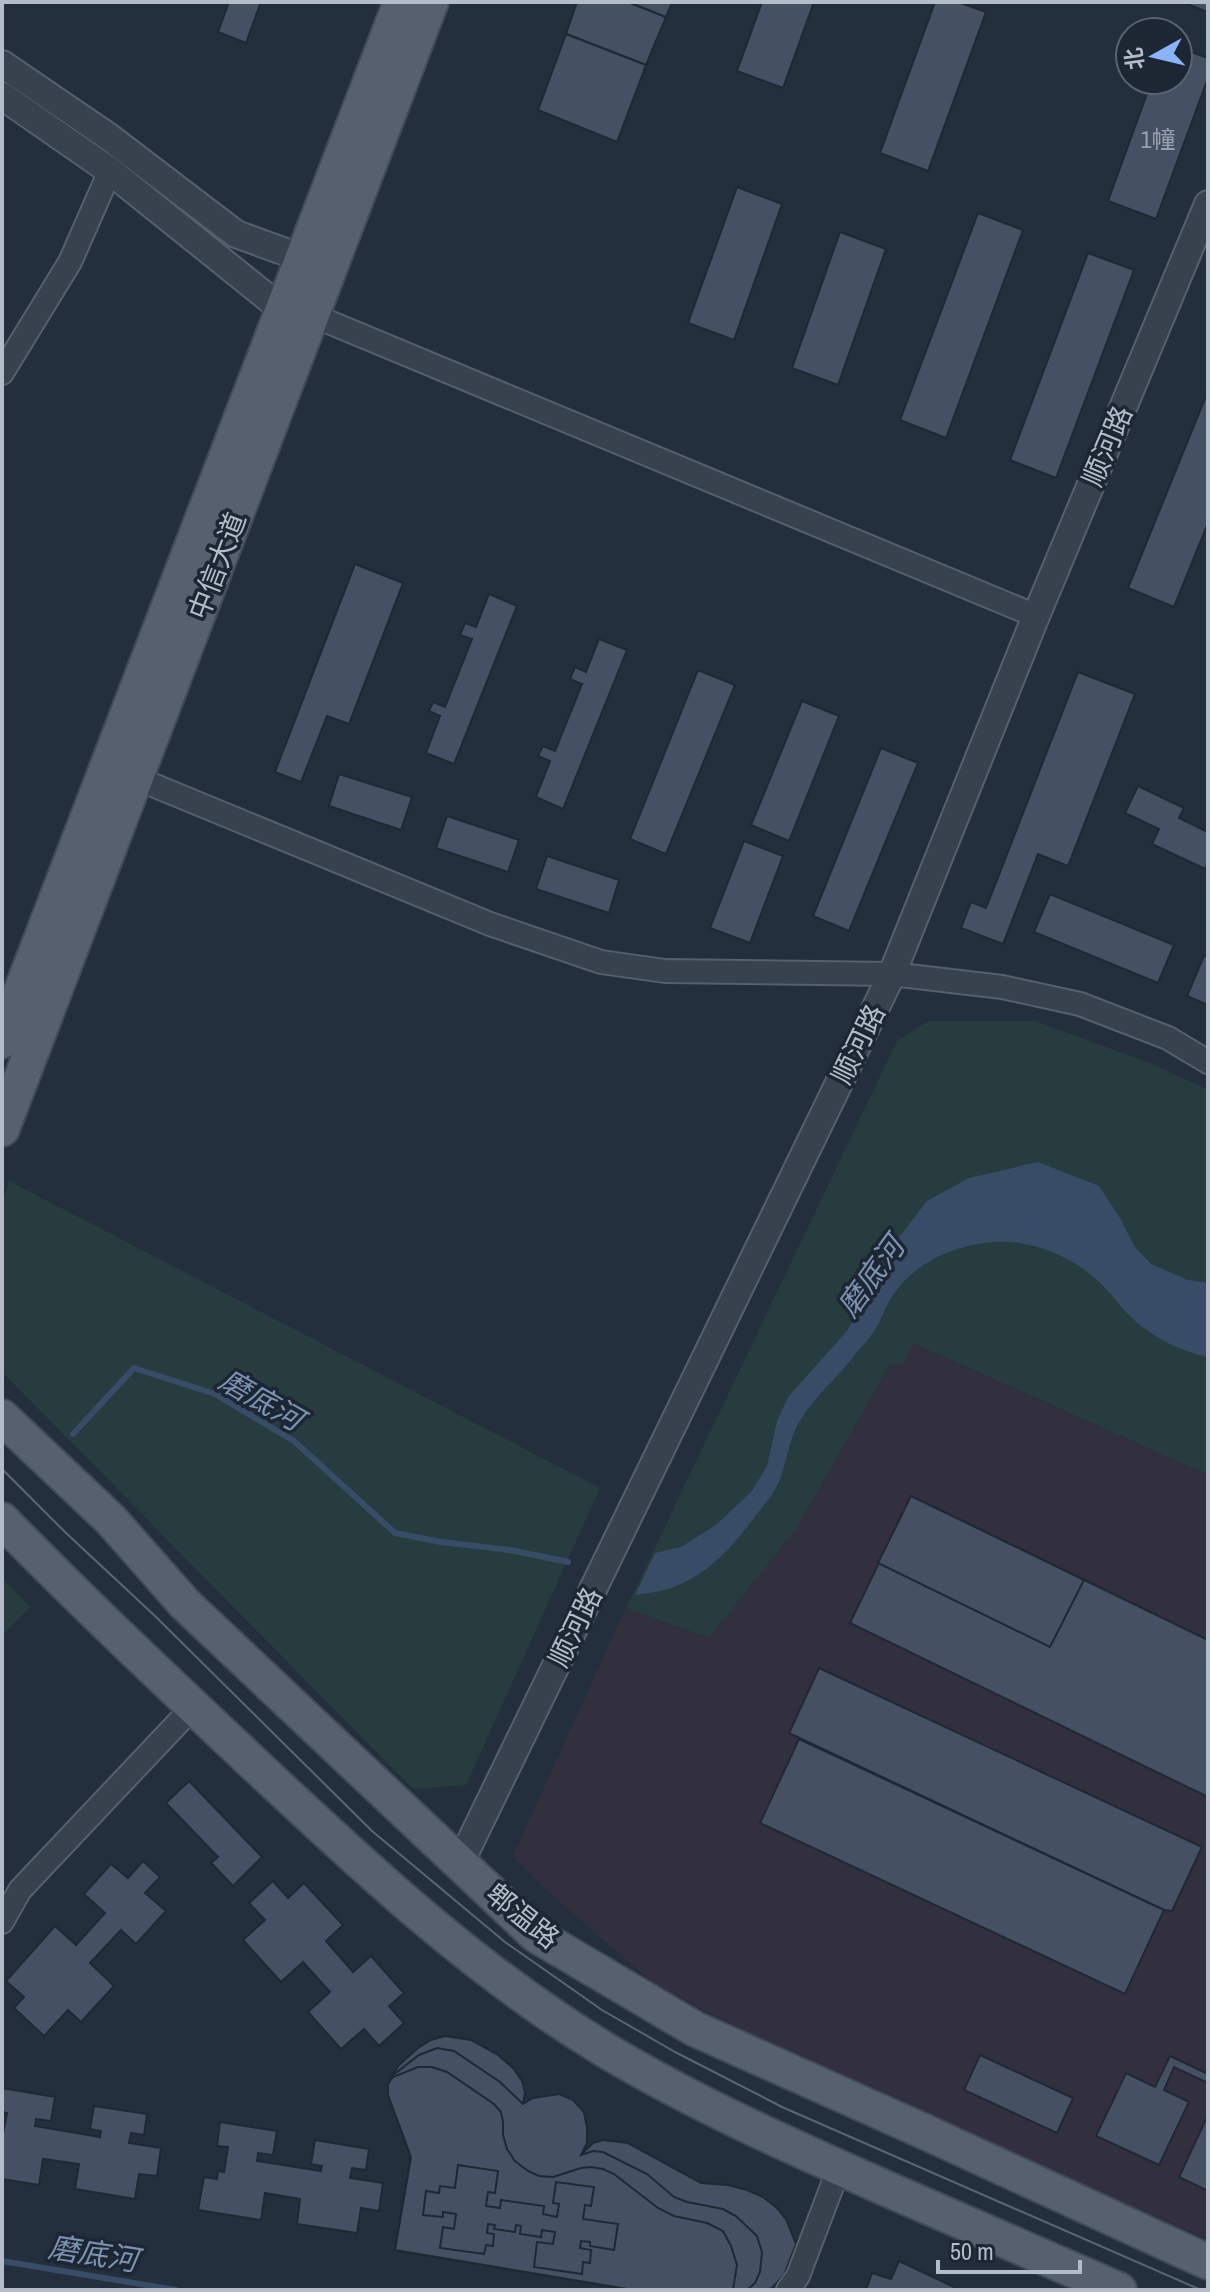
<svg xmlns="http://www.w3.org/2000/svg" width="1210" height="2292" viewBox="0 0 1210 2292" font-family="'Archivo Narrow','Noto Sans SC',sans-serif">
<style>
.medical{fill:#32303f}
.green{fill:#263c3f}
.water{fill:#394c67}
.lines{fill:none;stroke-linecap:round;stroke-linejoin:round}
.stream{stroke:#394c67;stroke-width:6}
.building{fill:#455162;stroke:#1f2835;stroke-width:2}
.minor-casing{stroke:#565f6c;stroke-width:26}
.tertiary-casing{stroke:#565f6c;stroke-width:30}
.primary-casing{stroke:#414a57;stroke-width:38}
.minor{stroke:#38414e;stroke-width:22}
.tertiary{stroke:#38414e;stroke-width:26}
.primary{stroke:#56606e;stroke-width:34}
.tram{stroke:#5a6575;stroke-width:2}
.labels{text-anchor:middle;stroke-width:7;stroke-linejoin:round;paint-order:stroke}
.number-label{font-size:24px;fill:#98a1af}
.street-label{font-size:28px;fill:#b4bcc9;stroke:#1d2633}
.water-label{font-size:30px;font-style:italic;fill:#7c92b1;stroke:#1d2633}
</style>
<rect width="100%" height="100%" fill="#242f3e"/>
<path class="medical" d="M912 1343 1208 1475V2239L1086 2187 918 2112 766 2041 656 1986 550 1893 513 1856 626 1608 709 1638 797 1527 892 1362Z"/>
<g class="green">
<path d="M928 1021H1035L1150 1063 1208 1090V1475L913 1343 902 1366 891 1363 797 1527 709 1638 626 1608 897 1041Z"/>
<path d="M9 1181 600 1488 466 1785 413 1789 2 1372V1204Z"/>
<path d="M2 1578 30 1607 2 1635Z"/>
</g>
<path class="water" d="M1038 1162 1099 1186 1120 1218 1134 1246 1151 1264 1188 1280 1208 1283V1357C1180 1351 1155 1339 1133 1319 1120 1307 1110 1291 1096 1279 1076 1261 1047 1247 1020 1243 976 1237 922 1255 896 1291 887 1302 883 1316 876 1328 871 1337 863 1345 857 1352 839 1377 815 1395 799 1422 789 1439 787 1461 780 1479 774 1495 763 1506 753 1519 731 1549 707 1575 671 1588 660 1592 647 1593 635 1595L655 1553 681 1547 716 1525 752 1491 767 1466 777 1421 788 1397 847 1331 897 1240 927 1201 969 1178Z"/>
<g class="lines">
<g class="stream">
<path d="M73 1434 134 1368 215 1394 294 1441 395 1533 441 1542 510 1550 568 1562"/>
<path d="M2 2261 176 2290"/>
</g>
</g>
<g class="building">
<path d="M229 2H261L246 43 218 32Z"/>
<path d="M577 2H628L666 17 646 65 566 34Z"/>
<path d="M628 2H672L666 17Z"/>
<path d="M762 2H814L783 88 737 71Z"/>
<path d="M935 2H958L986 12 928 171 880 153Z"/>
<path d="M1188 2H1208V12L1187 4Z"/>
<path d="M566 34 646 65 617 142 538 110Z"/>
<path d="M1178 47 1208 58V78L1156 219 1108 201 1152 80H1178Z"/>
<path d="M737 187 782 204 734 340 688 323Z"/>
<path d="M978 213 1023 230 946 438 900 420Z"/>
<path d="M840 232 886 249 838 385 792 368Z"/>
<path d="M1088 253 1134 270 1056 478 1010 460Z"/>
<path d="M1208 391V523L1174 607 1128 588Z"/>
<path d="M355 564 403 583 358 701 309 682Z"/>
<path d="M355 564 403 583 349 724 327 716 301 782 275 772Z"/>
<path d="M489 594 517 606 454 764 426 753 440 716 429 711 433 702 445 707 472 639 460 635 465 623 476 627Z"/>
<path d="M599 639 627 650 563 809 536 797 550 761 538 756 543 746 555 751 582 684 570 679 575 667 586 672Z"/>
<path d="M698 670 735 685 666 854 630 839Z"/>
<path d="M1078 672 1135 694 1068 866 1038 854 1003 944 961 928 971 902 986 908Z"/>
<path d="M802 701 839 716 789 841 751 825Z"/>
<path d="M881 748 918 763 849 931 813 916Z"/>
<path d="M339 774 412 797 401 830 329 806Z"/>
<path d="M1138 786 1184 808 1179 818 1208 832V863L1205 869 1152 844 1159 829 1125 813Z"/>
<path d="M447 816 519 840 508 872 436 848Z"/>
<path d="M744 841 783 856 750 943 710 928Z"/>
<path d="M547 856 619 880 609 913 536 889Z"/>
<path d="M1050 894 1174 945 1158 983 1034 932Z"/>
<path d="M1204 956 1208 957V1005L1187 996Z"/>
<path d="M911 1496 1208 1640V1797L850 1623Z"/>
<path d="M911 1496 1084 1580 1050 1647 878 1563Z"/>
<path d="M819 1668 1202 1847 1172 1911 1164 1910 789 1733Z"/>
<path d="M799 1739 1164 1910 1125 1994 760 1823Z"/>
<path d="M189 1781 262 1857 233 1886 211 1863 218 1857 166 1803Z"/>
<path d="M143 1861 160 1877 145 1893 166 1911 136 1944 121 1930 90 1963 114 1986 81 2022 68 2010 44 2036 14 2008 24 1997 6 1981 55 1926 76 1945 105 1913 84 1894 111 1864 128 1878Z"/>
<path d="M273 1881 288 1898 304 1883 343 1925 326 1941 353 1972 371 1956 404 1993 389 2006 404 2023 379 2046 364 2029 341 2049 308 2012 330 1992 303 1962 281 1982 243 1940 265 1920 249 1903Z"/>
<path d="M445 2036 471 2040 498 2055 513 2068 522 2081 525 2093 523 2104 581 2155 593 2143 603 2140 628 2143 701 2183 728 2185 747 2190 763 2197 777 2208 786 2219 796 2244 784 2275 772 2288 767 2290H633L395 2250 411 2157 388 2095V2084L398 2066 418 2048 431 2040Z"/>
<path d="M437 2048 454 2051 500 2082 523 2104 533 2098 559 2094 573 2100 584 2112 587 2128V2143L581 2155 593 2151 603 2152 647 2174 674 2197 687 2202 723 2209 736 2216 757 2236 762 2252 760 2272 755 2283 747 2290H633L395 2250 411 2157 388 2095V2084L392 2076 419 2055Z"/>
<path d="M980 2055 1073 2098 1057 2133 964 2090Z"/>
<path d="M1170 2056 1208 2074V2083L1174 2067 1164 2090 1189 2102 1159 2165 1096 2136 1126 2073 1155 2087Z"/>
<path d="M418 2067H432L447 2072 494 2104 501 2112 503 2122V2135L507 2149 515 2161 528 2171 539 2176 553 2177 581 2168 591 2167 603 2169 614 2174 658 2208 674 2216 707 2223 723 2231 731 2246 737 2265 733 2290H633L395 2250 411 2157 388 2095V2084L393 2077Z"/>
<path d="M2 2088 55 2097 51 2121 36 2119 35 2126 100 2137 101 2131 90 2129 94 2106 147 2114 144 2135 131 2133 129 2143 161 2148 157 2176 139 2174 135 2199 75 2189 79 2164 43 2159 39 2185 2 2179V2138L7 2113 2 2112Z"/>
<path d="M1208 2115V2191L1179 2177Z"/>
<path d="M220 2122 277 2131 273 2155 258 2153 257 2161 321 2171 322 2166 311 2164 315 2140 369 2149 366 2170 352 2168 350 2178 383 2183 379 2211 361 2208 357 2233 297 2224 300 2199 265 2193 261 2220 198 2210 204 2177 217 2179 218 2171 224 2172 228 2147 217 2146Z"/>
<path d="M458 2165 498 2171 495 2193 488 2192 486 2206 500 2208 501 2200 544 2206 543 2214 557 2217 559 2204 553 2203 556 2182 594 2187 591 2206 585 2205 583 2219 618 2224 614 2250 590 2246V2242L581 2241 580 2248 591 2250 590 2263 583 2262 582 2274 534 2267 537 2242 553 2244 555 2232 542 2230 541 2237 520 2234 521 2226 516 2225 515 2232 494 2229 495 2225 488 2224 487 2233 494 2234 493 2246 486 2245 484 2254 440 2248 443 2227 454 2229 456 2214 443 2212V2217L423 2215 426 2191 439 2193 440 2186 455 2188Z"/>
<path d="M899 2261 956 2288 955 2290H866L872 2273 891 2279Z"/>
</g>
<g class="lines">
<g class="minor-casing">
<g id="minor">
<path d="M312 315 1036 616"/>
<path d="M2 373 70 262 110 171"/>
<path d="M136 778 490 924 601 962 665 971 892 974 1002 987 1080 1004 1168 1038 1208 1062"/>
<path d="M2 1922 20 1890 193 1707"/>
<path d="M788 2290 798 2276 839 2168"/>
</g>
</g>
<g class="tertiary-casing">
<g id="tertiary">
<path d="M2 64 109 137 236 234 302 258"/>
<path d="M2 96 110 171 283 310"/>
<path d="M460 1863 892 974 1036 616 1208 204"/>
</g>
</g>
<g class="primary-casing">
<g id="primary">
<path d="M2 1041 401 2"/>
<path d="M2 1129 431 2"/>
<path d="M2 1417 111 1520 185 1604 536 1935 695 2029 923 2131 1208 2262"/>
<path d="M2 1520C82 1602 166 1681 250 1760 362 1865 474 1971 607 2051 696 2104 790 2146 885 2188 963 2222 1041 2256 1119 2290"/>
</g>
</g>
<use href="#minor" class="minor"/>
<use href="#tertiary" class="tertiary"/>
<use href="#primary" class="primary"/>
<path class="tram" d="M2 1469 65 1532 155 1616 372 1831 505 1942 602 2010 675 2052 782 2107 1201 2290"/>
</g>
<g class="labels">
<g class="number-label">
<text x="1158" y="148">1幢</text>
</g>
<g class="street-label">
<text transform="translate(1107 446) rotate(-67)" y="10">顺河路</text>
<text transform="translate(217 566) rotate(-69)" y="10">中信大道</text>
<text transform="translate(858 1044) rotate(-64)" y="10">顺河路</text>
<text transform="translate(575 1627) rotate(-64)" y="10">顺河路</text>
<text transform="translate(523 1916) rotate(39)" y="10">郫温路</text>
</g>
<g class="water-label">
<text transform="translate(871 1277) rotate(-54)" y="10">磨底河</text>
<text transform="translate(261 1400) rotate(30)" y="10">磨底河</text>
<text transform="translate(93 2254) rotate(9)" y="10">磨底河</text>
</g>
</g>
<rect width="1210" height="2292" fill="none" stroke="#b4bcc9" stroke-width="8"/>
<g transform="translate(1154 56) rotate(262)"><circle r="38" fill="#1d2633" stroke="#59626f" stroke-width="2"/>
<path d="M0-6L14 30L0 20L-14 30Z" fill="#8ab4f8"/>
<text y="-12" font-size="22" font-weight="bold" text-anchor="middle" fill="#b4bcc9">北</text>
</g>
<path d="M938 2260v12h142v-12" fill="none" stroke="#b4bcc9" stroke-width="4"/>
<text x="950" y="2260" font-size="24" fill="#b4bcc9" stroke="#1d2633" stroke-width="6" paint-order="stroke">50 m</text>
</svg>
